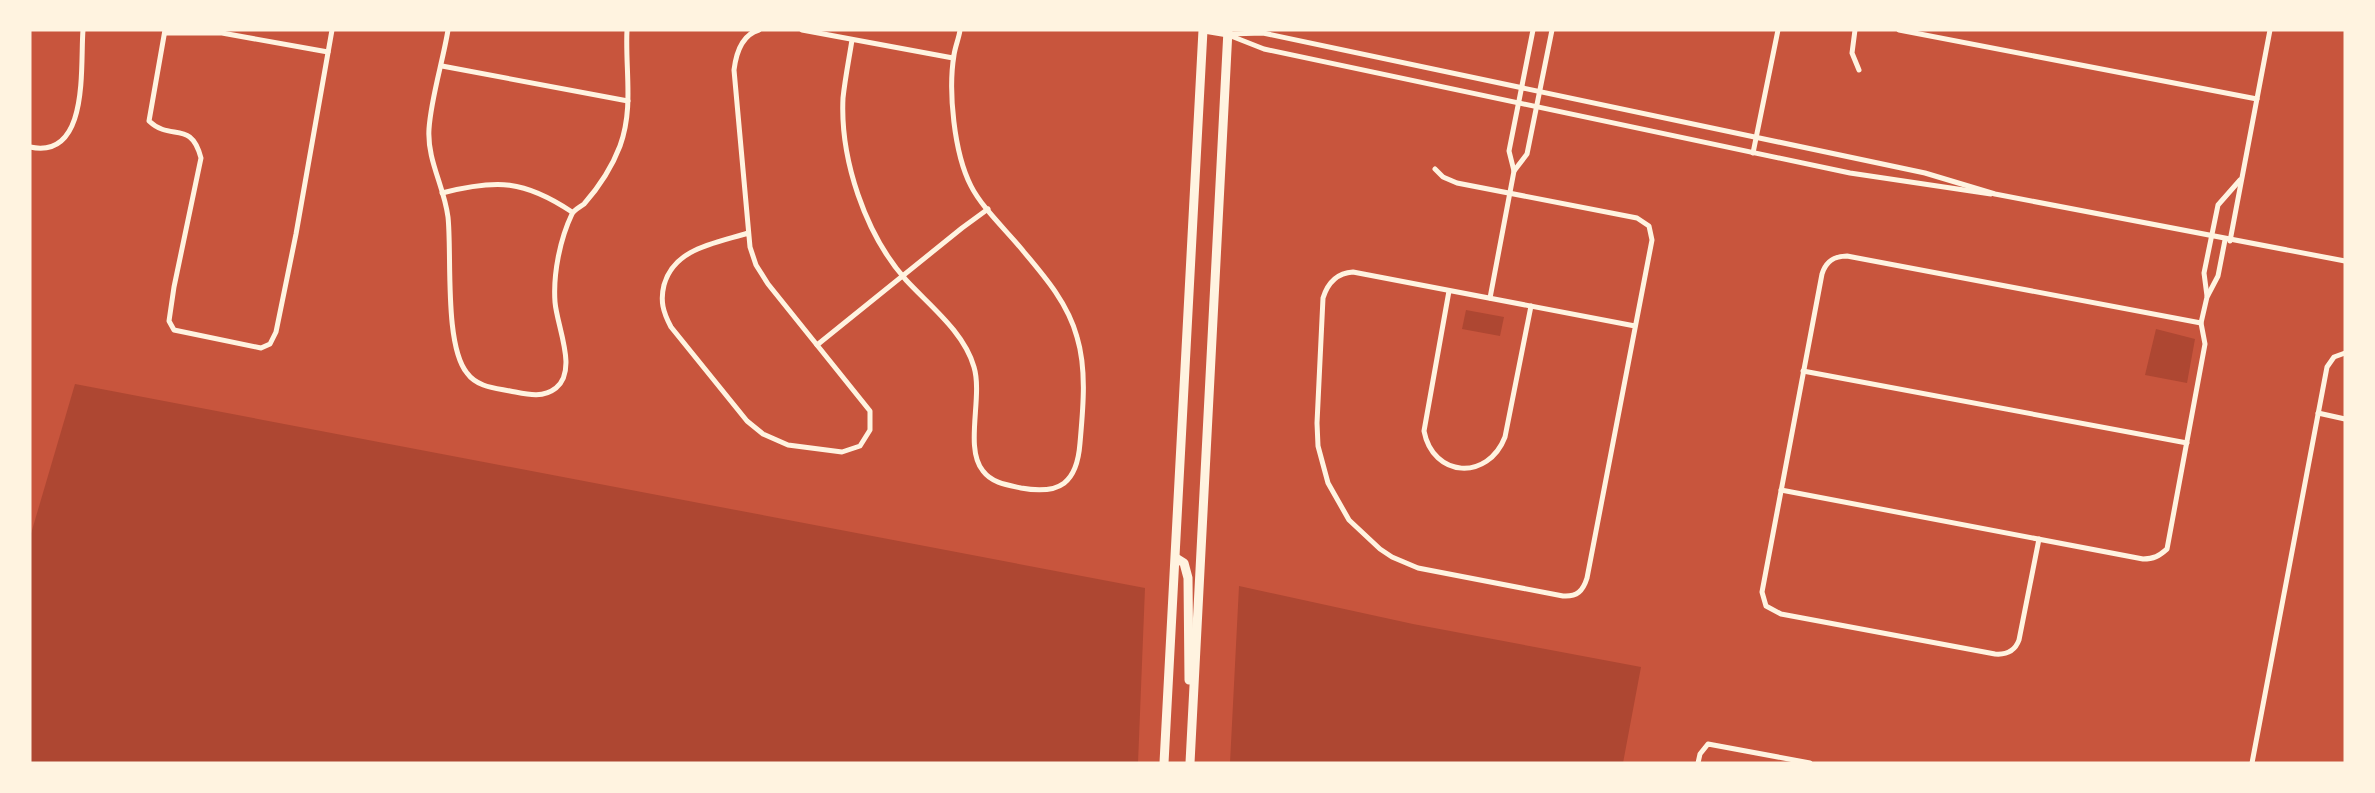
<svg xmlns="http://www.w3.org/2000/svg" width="2375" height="793" viewBox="0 0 2375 793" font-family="'Varela Round',sans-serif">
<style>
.green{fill:#ae4732}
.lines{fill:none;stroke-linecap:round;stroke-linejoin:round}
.minor{stroke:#fff3e0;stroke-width:5}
.tertiary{stroke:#fff3e0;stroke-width:7}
.trunk{stroke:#fff3e0;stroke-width:9}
</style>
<rect width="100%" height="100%" fill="#c8553d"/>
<g class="green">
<path d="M1466 310 1504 317 1500 336 1462 329Z"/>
<path d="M2156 329 2195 339 2187 383 2145 375Z"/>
<path d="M75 384 1145 588 1138 763H30V537Z"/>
<path d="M1239 586 1413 624 1641 667 1623 763H1230Z"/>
</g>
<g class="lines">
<g class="minor">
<path d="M165 30 149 121C171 142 191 119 201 158L174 287 169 321 174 330 261 348 270 344 276 332 296 234 332 30"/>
<path d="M448 30C443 61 431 98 429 129 427 160 444 186 448 217 452 254 444 345 467 373 477 387 495 388 510 391 526 394 542 399 556 388 578 370 557 327 555 302 553 274 560 239 572 214 574 210 580 207 584 204 599 187 612 167 620 146 634 108 625 69 627 30"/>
<path d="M802 30 953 58"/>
<path d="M1855 30 1852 53 1859 70"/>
<path d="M1899 30 2257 99"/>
<path d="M165 33H222L328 52"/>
<path d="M1228 34 1263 33 1925 173 1995 194 2345 261"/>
<path d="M1231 36 1264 49 1850 173 1991 194"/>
<path d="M852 40C849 59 845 79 843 98 840 159 865 234 906 280 930 306 964 332 974 367 983 397 964 448 983 471 992 483 1007 485 1021 488 1060 495 1077 483 1080 443 1083 409 1087 370 1077 337 1068 304 1046 278 1024 252 1008 232 982 208 971 186 954 153 948 91 954 55 955 47 959 38 960 30"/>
<path d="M442 66 628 101"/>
<path d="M30 147C90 160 80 65 83 30"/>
<path d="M1753 153 1778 30"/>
<path d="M1435 169 1443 177 1457 183 1637 218 1649 226 1652 240 1587 578C1583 591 1577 597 1563 596L1418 568 1392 557 1380 549 1349 520 1328 483 1318 446 1317 423 1323 298C1328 282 1337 273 1353 272L1635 326"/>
<path d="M1514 171 1527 154 1552 30"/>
<path d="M442 193C497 179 524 180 572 212"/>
<path d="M748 233C716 243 674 248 664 285 660 301 663 312 671 327L747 421 763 434 788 445 842 452 860 446 870 430V411L768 284 756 265 750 247 734 70C736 54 741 35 759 30"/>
<path d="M2230 241 2270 30"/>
<path d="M1449 291 1424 431C1433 478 1488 481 1505 437L1531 306"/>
<path d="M2207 296 2204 273 2218 205 2240 180"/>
<path d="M1490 298 1514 171 1509 151 1533 30"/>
<path d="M817 345 962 228 988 209"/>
<path d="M1803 371 2187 443"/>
<path d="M2318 413 2345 419"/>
<path d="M1781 490 2143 559C2154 559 2159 556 2167 549L2205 344 2201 323 2207 297 2218 276 2225 240"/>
<path d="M2039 539 2019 640C2015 651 2007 655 1995 654L1781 614 1766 606 1762 592 1822 274C1826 261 1834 256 1847 256L2201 323"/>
<path d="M1698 763 1700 754 1708 744 1810 763"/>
<path d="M2252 763 2327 367 2334 357 2345 353"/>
</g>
<path class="tertiary" d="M1204 30 1228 34"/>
<g class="trunk">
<path d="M1176 558 1184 563 1188 578 1189 680"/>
<path d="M1164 763 1203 30"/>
<path d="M1190 763 1228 30"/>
</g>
</g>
<rect width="2375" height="793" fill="none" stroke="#fff3e0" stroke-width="63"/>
</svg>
